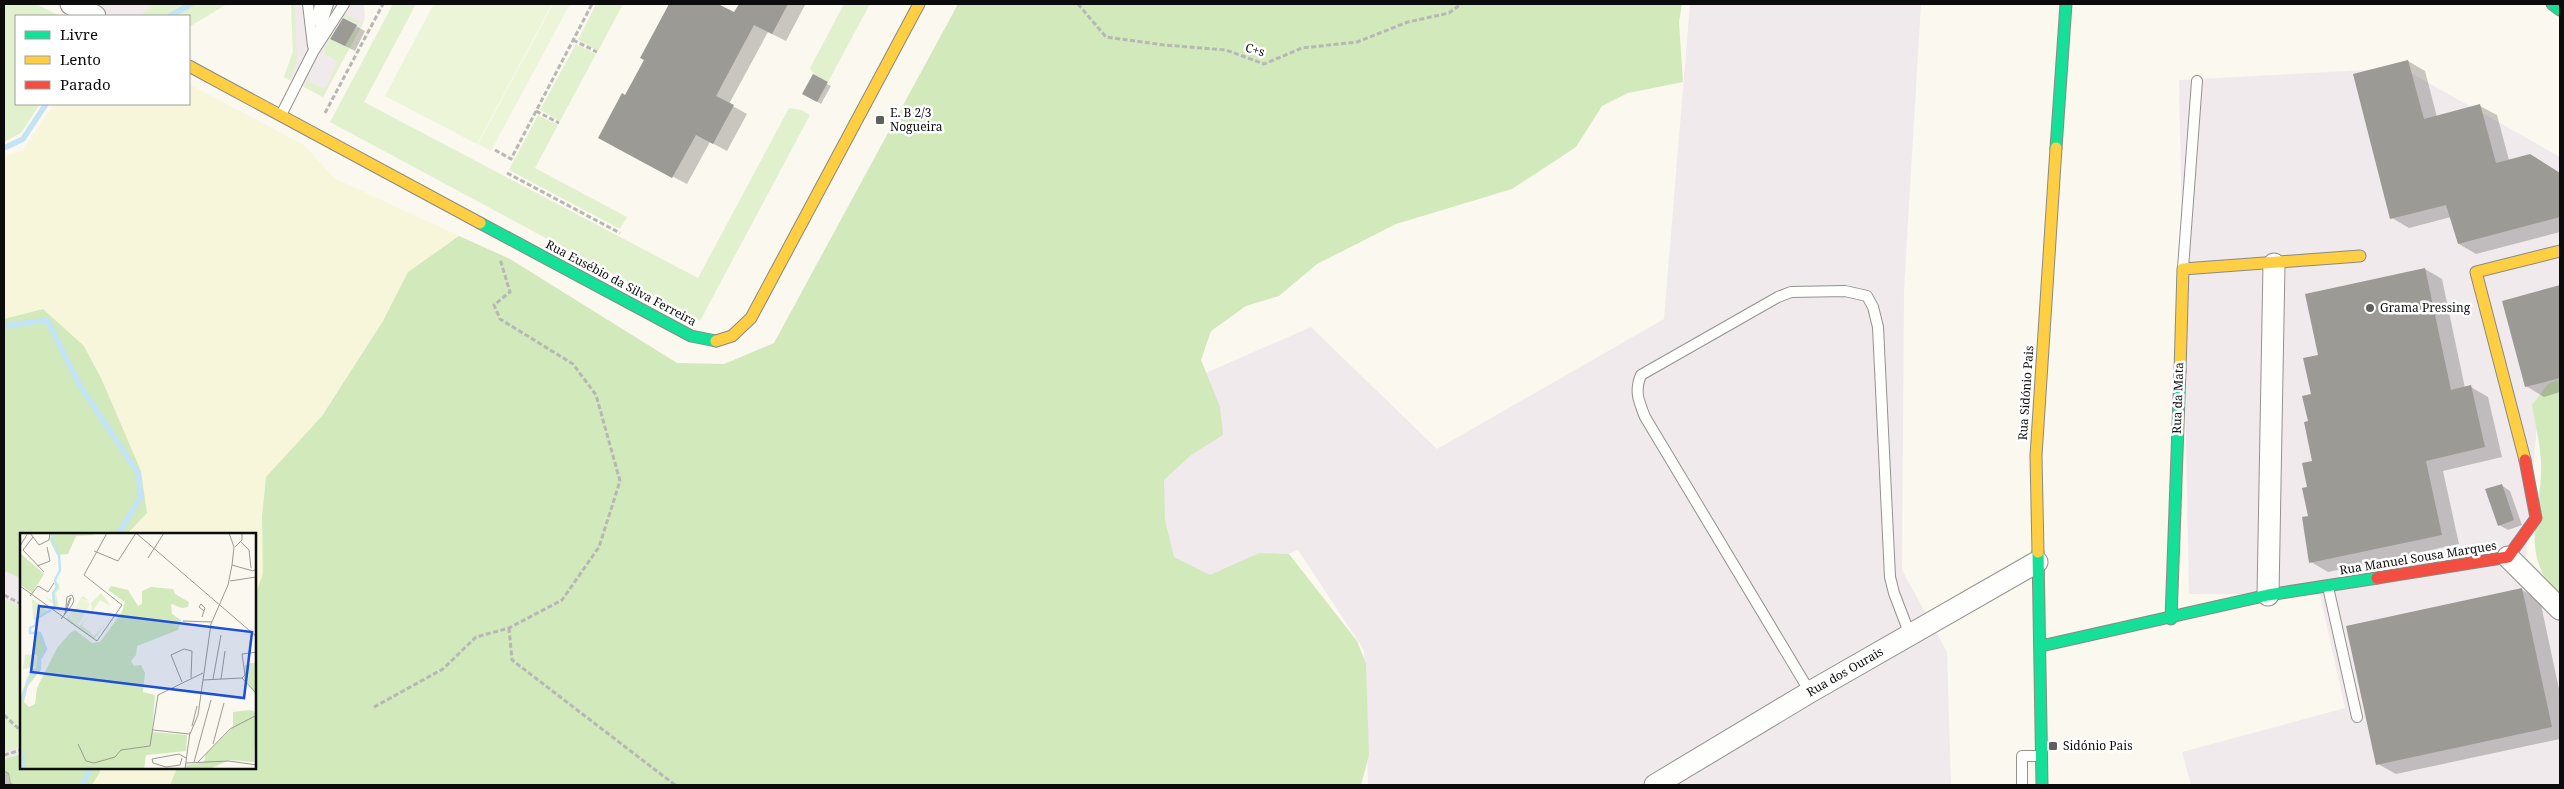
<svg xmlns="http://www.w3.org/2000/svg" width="2564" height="789" viewBox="0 0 2564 789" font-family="'Noto Serif',serif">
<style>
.industrial{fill:#f1eaed}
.farmland{fill:#f8f6da}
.green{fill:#e2f1cd}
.forest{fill:#d1e9bb}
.pitch{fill:#ecf5d8}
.shadow{fill:#0003}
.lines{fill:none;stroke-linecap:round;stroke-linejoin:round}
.stream{stroke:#c3e3f6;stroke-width:5.5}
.building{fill:#9c9a95}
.lane-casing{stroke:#93928e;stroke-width:12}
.street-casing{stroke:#93928e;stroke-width:23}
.fast-casing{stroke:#8a8985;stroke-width:13}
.slow-casing{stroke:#8a8985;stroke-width:13}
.jam-casing{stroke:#8a8985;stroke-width:13}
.path{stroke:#b7b7b5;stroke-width:3;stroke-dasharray:5 2.5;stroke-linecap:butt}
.lane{stroke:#fefefd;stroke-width:10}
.street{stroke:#fefefd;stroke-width:21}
.fast{stroke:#16e098;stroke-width:11}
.slow{stroke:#ffcf43;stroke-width:11}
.jam{stroke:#f24e42;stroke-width:11}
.poi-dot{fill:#5f5f5b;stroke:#fff;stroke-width:2}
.labels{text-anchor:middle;stroke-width:5;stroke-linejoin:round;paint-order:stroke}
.street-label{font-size:12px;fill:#0c0c0c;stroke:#fff}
.poi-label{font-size:12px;fill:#0c0c0c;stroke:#fff;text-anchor:start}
.inset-river{fill:none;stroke:#c3e3f6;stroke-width:2.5}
.inset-road{fill:none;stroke:#9b9a94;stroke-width:1}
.view{fill:#1d4ed8;fill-opacity:0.15;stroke:#1d4ed8;stroke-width:2.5}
.inset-edge{fill:none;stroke:#0c0c0c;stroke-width:2.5}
</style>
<rect width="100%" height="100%" fill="#faf8ef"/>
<g class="industrial">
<path d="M77 4H154L139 16H100Z"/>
<path d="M291 4H364L365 19 323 97 284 77 293 52Z"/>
<path d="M1690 4H1921L1904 289 1902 570 1947 652 1951 785H1368L1364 650 1298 550 1172 599 1094 422 1311 327 1437 449 1664 319Z"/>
<path d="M2402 68 2560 157V391L2539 399 2526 558 2560 590V785H2191L2182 752 2345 708 2320 595 2189 594 2179 80Z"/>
<path d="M4 571 21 578V754L4 759Z"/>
</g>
<g class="farmland">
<path d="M189 84 304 145 334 178 459 236 408 272 383 321 322 416 266 477 262 516 263 574 255 595V534H127L147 513 141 471 102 380 89 355 84 346 43 309 4 319V156L23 151 54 104H189Z"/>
<path d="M99 768H177L170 785H92L100 772Z"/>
</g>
<g class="green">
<path d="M4 4H36L60 16H16V104H40L21 133 4 142Z"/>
<path d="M154 4H227L189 27V16H139Z"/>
<path d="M291 4H295L297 62 290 80 284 77 293 52Z"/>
<path d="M393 4H416L364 102 698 278 789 108 801 110 810 115 700 321 330 122Z"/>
<path d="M596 4H623L598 51 578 40Z"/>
<path d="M844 4H870L828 82 814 75 810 68Z"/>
<path d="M344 13 363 23 323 97 304 87 310 77V82L323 88 327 86 337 61 323 53 330 39 345 46 353 31 356 32 361 24 342 17Z"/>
<path d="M576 44 596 54 560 121 540 110Z"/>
<path d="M538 115 558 125 535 168 627 217 620 229 509 170Z"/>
<path d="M4 599 21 607V747L4 752Z"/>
</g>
<g class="forest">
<path d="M958 4H1682L1679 22 1683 82 1628 93 1602 106 1576 147 1512 189 1396 224 1317 264 1279 296 1246 306 1211 331 1201 360 1220 407 1223 435 1191 455 1164 480 1165 520 1174 557 1210 575 1259 553 1289 554 1357 641 1366 664 1369 755 1361 785H170L177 768H255V595L263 574 262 516 266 477 322 416 383 321 408 272 459 236 510 259 677 363 724 364 774 343Z"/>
<path d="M43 309 84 346 102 380 141 471 147 513 127 534H21V578L4 571V319Z"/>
<path d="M2560 379V600C2516 546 2543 520 2541 461 2540 443 2535 423 2532 405L2548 384Z"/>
<path d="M21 754V768H99L100 772 92 785H10L9 776 4 770V759Z"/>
</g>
<g class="pitch">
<path d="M434 4H552L477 144 385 96Z"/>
<path d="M553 4H570L491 151 478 144Z"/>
</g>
<g class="shadow">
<path d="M671 4H716L735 14 740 4 805 5 786 41 768 32 729 104 747 114 727 151 710 142 687 184 613 146 626 96 646 59 642 57Z"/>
<path d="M356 26 365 31 355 51 341 44Z"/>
<path d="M2408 61 2425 71 2437 117 2480 106 2497 115 2509 160 2530 155 2560 173V232L2476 254 2459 244 2451 217 2409 228 2392 218Z"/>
<path d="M813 76 831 86 821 104 804 94Z"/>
<path d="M2425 269 2442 279 2465 388 2471 387 2488 397 2502 457 2443 471 2459 544 2328 572 2311 562 2310 517 2314 462 2309 422 2319 356Z"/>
<path d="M2560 286V392L2544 397 2526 386 2503 302Z"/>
<path d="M2501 485 2510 491 2522 525 2508 530 2499 525Z"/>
<path d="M2522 590 2540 600 2560 694V739L2396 774 2378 764Z"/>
<path d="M4 770 9 773 11 783 15 785H4Z"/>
</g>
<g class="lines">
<g class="stream">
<path d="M170 16 191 4"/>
<path d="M4 148 23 139 46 104"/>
<path d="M4 326 47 320 79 384 138 473 141 497 118 534"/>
<path d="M82 785 91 768"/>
</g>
</g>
<g class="building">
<path d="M669 4H718L734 12 739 4H788L772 34 754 25 716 96 734 105 713 144 696 135 672 178 598 138 622 93 625 95 644 60 640 58Z"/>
<path d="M343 18 357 25 345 46 330 39Z"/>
<path d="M2408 60 2424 119 2480 104 2496 163 2530 154 2560 173V217L2458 244 2446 205 2390 219 2353 74Z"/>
<path d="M813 74 828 82 817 102 802 94Z"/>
<path d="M2425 268 2451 390 2471 385 2485 447 2426 461 2442 535 2309 563 2302 517 2308 516 2302 488 2307 487 2302 463 2312 461 2304 422 2308 421 2302 396 2311 394 2303 358 2318 355 2305 294Z"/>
<path d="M2560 285V378L2525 387 2502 301Z"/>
<path d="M2502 484 2514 520 2498 526 2485 489Z"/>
<path d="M2522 588 2552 727 2376 765 2346 626Z"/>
</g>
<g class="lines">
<g class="lane-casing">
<g id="lane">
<path d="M308 4 313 46"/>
<path d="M317 21 320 4"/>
<path d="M317 39 328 4"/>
<path d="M281 115 313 52 344 4"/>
<path d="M2183 268 2197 81"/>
<path d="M2328 587 2357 717"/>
<path d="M1810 692 1645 417C1639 402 1634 391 1641 375L1778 297 1791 292 1845 291 1867 296 1873 307 1878 327 1890 577 1894 593 1910 635"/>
<path d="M2022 785V756H2041"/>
</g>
</g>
<g class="street-casing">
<g id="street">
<path d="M71 4 95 16"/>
<path d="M2508 557 2560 609"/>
<path d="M2268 595 2274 264"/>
<path d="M1655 785 1810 692 2037 562"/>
</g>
</g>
<g class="fast-casing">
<g id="fast">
<path d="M2552 4 2560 10"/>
<path d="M2056 148 2066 4"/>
<path d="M480 223 691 336 716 341"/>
<path d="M2038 552 2042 785"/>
<path d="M2171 619 2180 371"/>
<path d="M2041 646 2268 595 2377 578"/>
</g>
</g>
<g class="slow-casing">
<g id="slow">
<path d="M189 66 480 223"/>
<path d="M716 341 732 336 751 318 919 4"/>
<path d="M2180 371 2183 269 2360 256"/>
<path d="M2525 460 2476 272 2560 251"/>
<path d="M2038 552 2036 456 2056 148"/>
</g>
</g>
<g class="jam-casing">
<path id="jam" d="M2377 578 2508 557 2536 518 2525 460"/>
</g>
<g class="path">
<path d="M1078 4 1106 37 1164 45 1226 50 1264 64 1302 48 1357 42 1408 22 1449 13 1461 4"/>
<path d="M573 40 597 52"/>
<path d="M536 111 559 123"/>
<path d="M325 113 383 4"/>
<path d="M495 150 511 159 592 4"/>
<path d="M507 173 620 233"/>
<path d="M4 595 21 604"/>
<path d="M509 628 512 660 675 785"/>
<path d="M374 707 443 669 476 637 509 628 562 600 599 547 620 481 596 395 573 364 500 319 494 305 510 292 500 259"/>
<path d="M4 715 21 731"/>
<path d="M4 755 21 750"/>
</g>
<use href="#lane" class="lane"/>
<use href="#street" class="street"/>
<use href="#fast" class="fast"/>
<use href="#slow" class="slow"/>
<use href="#jam" class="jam"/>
</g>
<g class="poi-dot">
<rect x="875" y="115" width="10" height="10" rx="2.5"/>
<circle cx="2370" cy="308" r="5"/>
<rect x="2048" y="741" width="10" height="10" rx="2.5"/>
</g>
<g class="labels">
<g class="street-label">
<text transform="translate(1255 50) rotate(17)" y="4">C+s</text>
<text transform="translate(621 283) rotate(28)" y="4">Rua Eusébio da Silva Ferreira</text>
<text transform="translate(2026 393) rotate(-86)" y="4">Rua Sidónio Pais</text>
<text transform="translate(2178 398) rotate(-88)" y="4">Rua da Mata</text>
<text transform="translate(2418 558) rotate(-9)" y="4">Rua Manuel Sousa Marques</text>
<text transform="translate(1845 672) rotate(-30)" y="4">Rua dos Ourais</text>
</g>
<g class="poi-label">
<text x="890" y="117">E. B 2/3<tspan x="890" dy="14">Nogueira</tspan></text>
<text x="2380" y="312">Grama Pressing</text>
<text x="2063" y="750">Sidónio Pais</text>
</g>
</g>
<g transform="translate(20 533)">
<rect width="236" height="236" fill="#faf8ef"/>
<path d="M39 50 40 56 36 60 39 75 33 78 31 76 35 72 26 65 32 67 36 51ZM72 50 63 63 70 69 61 65 49 85 60 93 71 79 62 92 74 103 85 91 74 107 46 87ZM81 60 91 73 80 67 72 79 71 70ZM12 66 28 78 15 88 13 85ZM12 121 16 124V134L3 136 5 122Z" fill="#e2f1cd"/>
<path d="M31 0H72L74 2 56 3 48 21 37 22 30 8ZM0 20 24 41 12 60 0 51ZM91 53 108 57 118 73 122 71V58L131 54 153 56 155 61 169 69 168 74 162 75 151 71 152 81 161 87 158 97 117 113 116 122 111 128 114 133 121 132 125 140 123 159 135 162 132 199 167 202 166 218 126 222 124 236H1L0 165 11 136 16 135 17 123 12 119 16 100 23 103 26 117 21 124 20 138 7 154 4 169 9 174 15 171 17 155 37 115 50 100 55 97 72 110 80 109 102 79 105 69 88 57ZM231 130H236V163L224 145 225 132ZM230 177 236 179 234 229 210 227 189 236H166V232L184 229 186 221 213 194V179Z" fill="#d1e9bb"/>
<path d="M61 65 70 71 59 91 50 85Z" fill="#ecf5d8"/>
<path class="inset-river" d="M33 0V10L39 22 40 37 35 47 37 54 33 60 35 75M0 166 4 163 8 146 20 136V126L26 116 20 100H10V95L16 92V86L31 77M0 215 5 227 3 236"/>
<path class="inset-road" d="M10 0 19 12 29 7 30 0M116 0 237 104M13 4 3 17 24 39M221 9 229 17 231 35M0 13 8 0M215 14 222 7V0M74 18 98 28 116 0M128 25 144 0M212 32 233 38 237 35M17 33 30 28 27 14M210 48 236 44M0 53 77 108 102 72 64 42 87 0M10 63 18 53 28 59 34 50M50 65H51L45 81 48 70ZM182 84 185 75 181 71 179 74 184 78M41 86 52 72 54 67 52 62 47 64 45 81M163 88 192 89M222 145 237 161M193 146 201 102M201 146 205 118M183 147 222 145 225 142 222 121 237 119M162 149 151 122 164 116 172 118 171 145M172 193 177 173M133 197 169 201M170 201 178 182 191 91 208 52 212 32 214 14 209 0M58 211 66 228 74 230 95 224 101 217 130 213 138 162 183 140M193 211 204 170M162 225 160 232 146 234 133 230 132 226 159 221 166 225M174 229 191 167M178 229 210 196 237 182M166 230 209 228 237 232M165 236 170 199"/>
<path class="view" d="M19 73 232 99 224 165 11 139Z"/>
<rect width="236" height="236" class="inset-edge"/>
</g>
<rect width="2564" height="789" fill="none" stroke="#0c0c0c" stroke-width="10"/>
<rect x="15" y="15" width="175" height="90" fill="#ffffff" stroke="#9e9e9e"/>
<rect x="25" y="31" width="25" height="8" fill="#16e098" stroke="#9e9e9e"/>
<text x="60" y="40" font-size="15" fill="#0c0c0c">Livre</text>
<rect x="25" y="56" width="25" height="8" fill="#ffcf43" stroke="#9e9e9e"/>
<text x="60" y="65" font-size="15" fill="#0c0c0c">Lento</text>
<rect x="25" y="81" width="25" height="8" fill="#f24e42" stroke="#9e9e9e"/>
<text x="60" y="90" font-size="15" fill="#0c0c0c">Parado</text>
</svg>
